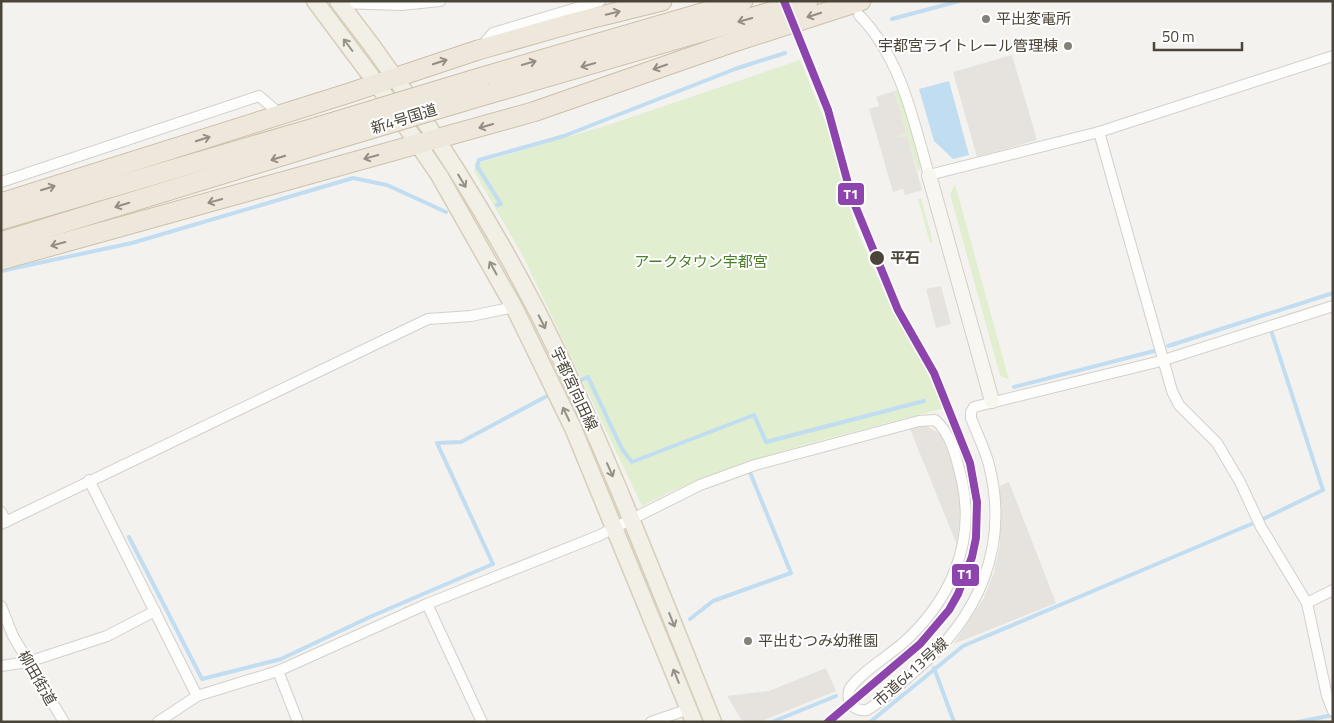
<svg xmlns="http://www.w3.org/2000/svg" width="1334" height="723" viewBox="0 0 1334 723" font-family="'Titillium Web','Noto Sans JP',sans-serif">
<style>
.green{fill:#e1eecf}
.parking{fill:#e6e3df}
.water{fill:#c0ddf1}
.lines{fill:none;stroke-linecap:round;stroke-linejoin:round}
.stream{stroke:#c0ddf1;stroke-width:4}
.street-casing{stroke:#d2d0cb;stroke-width:12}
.secondary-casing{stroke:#d3cfc5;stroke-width:16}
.primary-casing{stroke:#d6cebb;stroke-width:19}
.highway-casing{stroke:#ccbfa9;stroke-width:21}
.street{stroke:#fdfdfc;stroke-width:10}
.secondary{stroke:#f7f6f1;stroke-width:14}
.primary{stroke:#f2efe6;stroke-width:16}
.highway{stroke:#ede8db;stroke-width:19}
.highway-bridge-casing{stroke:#ccbfa9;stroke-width:21;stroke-linecap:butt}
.highway-bridge{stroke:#ede8db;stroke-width:19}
.tram-1-casing{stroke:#fff;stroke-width:11}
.tram-1{stroke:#8e44ad;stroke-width:8}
.oneway{stroke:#948e82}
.oneway2{stroke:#969187}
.poi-dot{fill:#868178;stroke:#fff;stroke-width:2}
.stop-dot{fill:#4b4439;stroke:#fff;stroke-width:2}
.labels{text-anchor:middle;stroke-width:4;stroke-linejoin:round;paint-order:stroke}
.poi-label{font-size:15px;fill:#4b4439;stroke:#fff;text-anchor:start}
.street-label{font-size:15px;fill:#4b4439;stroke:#fff}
.stop-label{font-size:15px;font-weight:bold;fill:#4b4439;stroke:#fff;text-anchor:start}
.park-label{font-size:15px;fill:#4a7f2a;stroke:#fff}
.line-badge{stroke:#fff;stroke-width:2}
.badge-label{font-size:14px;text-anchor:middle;font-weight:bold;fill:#fff}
</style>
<rect width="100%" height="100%" fill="#f4f2ee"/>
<g class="green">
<path d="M800 60 830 133 855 226 895 316 918 353 944 408C842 436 737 457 642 506L524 258 474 171 475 164 608 125Z"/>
<path d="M900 89 922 164 918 172 907 136 897 137 906 132 894 91Z"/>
<path d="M955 184 1009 380 1000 375 950 194Z"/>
<path d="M921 198 933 242 930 243 918 199Z"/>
</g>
<g class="parking">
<path d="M1012 55 1037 140 977 157 953 72Z"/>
<path d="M894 91 906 132 897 137 907 136 922 190 905 195 903 189 893 192 869 109 879 106 876 97Z"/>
<path d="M941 286 951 324 936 328 926 289Z"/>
<path d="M927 426 940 434 954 467 961 505 957 545 910 429Z"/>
<path d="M1009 482 1056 603 954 644 984 598 994 572 1000 545V486Z"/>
<path d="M826 668 836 691 759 722H743L727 696 769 691Z"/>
</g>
<path class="water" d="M949 81 969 155 953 159 934 141 919 89Z"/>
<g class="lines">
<g class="stream">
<path d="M892 19 959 1"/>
<path d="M497 205 501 204 477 166 479 160 564 136 735 69 785 53"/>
<path d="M1 271 132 243 353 178 387 185 446 212"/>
<path d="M1168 346 1333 293"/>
<path d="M581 380 588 377 622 449 632 462 754 415 766 442 924 401"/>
<path d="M1014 387 1154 351"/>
<path d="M129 537 202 679 281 659 372 616 493 564 437 443 461 442 547 396"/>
<path d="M690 619 713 601 791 573 749 470"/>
<path d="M934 668 954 722"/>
<path d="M772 722 836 696"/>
<path d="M870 722 963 646 1263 519 1323 490 1271 330"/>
<path d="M1298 722 1333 715"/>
</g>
<g class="street-casing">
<g id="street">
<path d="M339 3 401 5 440 1"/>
<path d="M859 15C901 58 913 119 929 175L1099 132 1333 56"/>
<path d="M482 46 493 33 600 1"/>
<path d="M1099 132 1172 391 1179 405 1217 443 1240 482 1261 527 1307 603 1327 696 1333 711"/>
<path d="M1 182 259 96 280 114"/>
<path d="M89 480 197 696"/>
<path d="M1 512 6 522"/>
<path d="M1 524 428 319 471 316 514 307"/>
<path d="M1307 603 1333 590"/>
<path d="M427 604 482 722"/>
<path d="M1 606 13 636 64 722"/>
<path d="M1 666 28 662 107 636 155 611"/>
<path d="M278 671 298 722"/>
<path d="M158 722 197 696 278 671 427 604 598 536 700 485 755 465 919 421 935 420C952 434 957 461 962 481 976 545 949 602 902 644 885 658 863 671 850 688 845 701 854 712 867 710 884 700 900 684 915 671 978 619 1010 547 989 465 985 449 977 434 971 418V412L974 407 1161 361 1333 306"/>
<path d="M651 722 689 709"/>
</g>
</g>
<g class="secondary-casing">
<path id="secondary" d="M929 175 992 401"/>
</g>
<g class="primary-casing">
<g id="primary">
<path d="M315 1 377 84 439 175 514 307 573 428 694 722"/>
<path d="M338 1C421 107 501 234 559 355 616 475 663 599 713 722"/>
</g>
</g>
<g class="highway-casing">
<g id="highway">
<path d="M482 77 743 1"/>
<path d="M492 93 808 1"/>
<path d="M1 203 346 94 478 50 573 23 662 1"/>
<path d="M1 220 317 127"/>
<path d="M1 242 324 143"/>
<path d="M1 260 533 112 731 43 861 1"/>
</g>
</g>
<use href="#street" class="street"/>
<use href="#secondary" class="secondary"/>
<use href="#primary" class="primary"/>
<use href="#highway" class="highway"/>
<g class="highway-bridge-casing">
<g id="highway-bridge">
<path d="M317 127 482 77"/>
<path d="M324 143 492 93"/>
</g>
</g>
<use href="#highway-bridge" class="highway-bridge"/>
<g class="tram-1-casing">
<path id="tram-1" d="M784 1 828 110 852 198 898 310 934 373 970 463 977 502 976 538 972 557 958 594 949 610 920 644 828 722"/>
</g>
<use href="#tram-1" class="tram-1"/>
</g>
<defs><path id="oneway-shaft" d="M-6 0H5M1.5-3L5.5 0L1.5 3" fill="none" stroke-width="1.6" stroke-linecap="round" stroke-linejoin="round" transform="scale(1.25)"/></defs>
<g class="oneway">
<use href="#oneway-shaft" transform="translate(613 13) rotate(-14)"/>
<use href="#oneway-shaft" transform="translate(814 15) rotate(162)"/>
<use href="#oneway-shaft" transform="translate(745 20) rotate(164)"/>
<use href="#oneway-shaft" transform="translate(440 62) rotate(-18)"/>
<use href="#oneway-shaft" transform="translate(529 63) rotate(-16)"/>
<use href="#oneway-shaft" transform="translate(588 65) rotate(164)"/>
<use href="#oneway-shaft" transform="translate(660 67) rotate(161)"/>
<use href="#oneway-shaft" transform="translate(486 126) rotate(164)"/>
<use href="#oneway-shaft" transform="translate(203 139) rotate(-18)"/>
<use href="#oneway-shaft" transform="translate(371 157) rotate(165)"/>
<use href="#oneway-shaft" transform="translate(278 158) rotate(163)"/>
<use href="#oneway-shaft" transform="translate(48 188) rotate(-17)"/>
<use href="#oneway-shaft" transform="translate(215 201) rotate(165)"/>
<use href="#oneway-shaft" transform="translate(122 205) rotate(163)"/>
<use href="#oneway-shaft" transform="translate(58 244) rotate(165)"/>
</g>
<g class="oneway2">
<use href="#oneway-shaft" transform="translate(348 45) rotate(-127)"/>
<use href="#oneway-shaft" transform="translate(462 181) rotate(59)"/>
<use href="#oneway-shaft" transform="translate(493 268) rotate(-119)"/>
<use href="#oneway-shaft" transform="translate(542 322) rotate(63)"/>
<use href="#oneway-shaft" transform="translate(566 414) rotate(-115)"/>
<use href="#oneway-shaft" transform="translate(610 470) rotate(66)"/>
<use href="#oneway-shaft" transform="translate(672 620) rotate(68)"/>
<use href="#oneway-shaft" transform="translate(676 676) rotate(-112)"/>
</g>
<g class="poi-dot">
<circle cx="986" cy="19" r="5"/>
<circle cx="1068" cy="46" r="5"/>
<circle cx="748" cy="641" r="5"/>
</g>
<circle class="stop-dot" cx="877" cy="258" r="8"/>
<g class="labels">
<g class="poi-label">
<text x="996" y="24">平出変電所</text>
<text x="1058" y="51" text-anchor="end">宇都宮ライトレール管理棟</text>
<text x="758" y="646">平出むつみ幼稚園</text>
</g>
<g class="street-label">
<text transform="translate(404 119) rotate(-17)" y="5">新4号国道</text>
<text transform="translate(574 389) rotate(65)" y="5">宇都宮向田線</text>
<text transform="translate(911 672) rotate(-42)" y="5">市道6413号線</text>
<text transform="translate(37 678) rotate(60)" y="5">柳田街道</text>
</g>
<g class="stop-label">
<text x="890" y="263">平石</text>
</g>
<g class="park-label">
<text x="701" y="267">アークタウン宇都宮</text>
</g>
</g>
<g class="line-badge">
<rect x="837" y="182" width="28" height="24" rx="5" fill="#8e44ad"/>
<rect x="951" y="563" width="29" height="24" rx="5" fill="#8e44ad"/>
</g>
<g class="badge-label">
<text x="851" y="199">T1</text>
<text x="965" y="579">T1</text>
</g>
<rect width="1334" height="723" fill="none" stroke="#4b4439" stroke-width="5"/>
<path d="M1154 42v8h88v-8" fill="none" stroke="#4b4439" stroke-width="2.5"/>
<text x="1162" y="42" font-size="15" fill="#4b4439" stroke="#ffffff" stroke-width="4" paint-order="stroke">50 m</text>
</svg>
